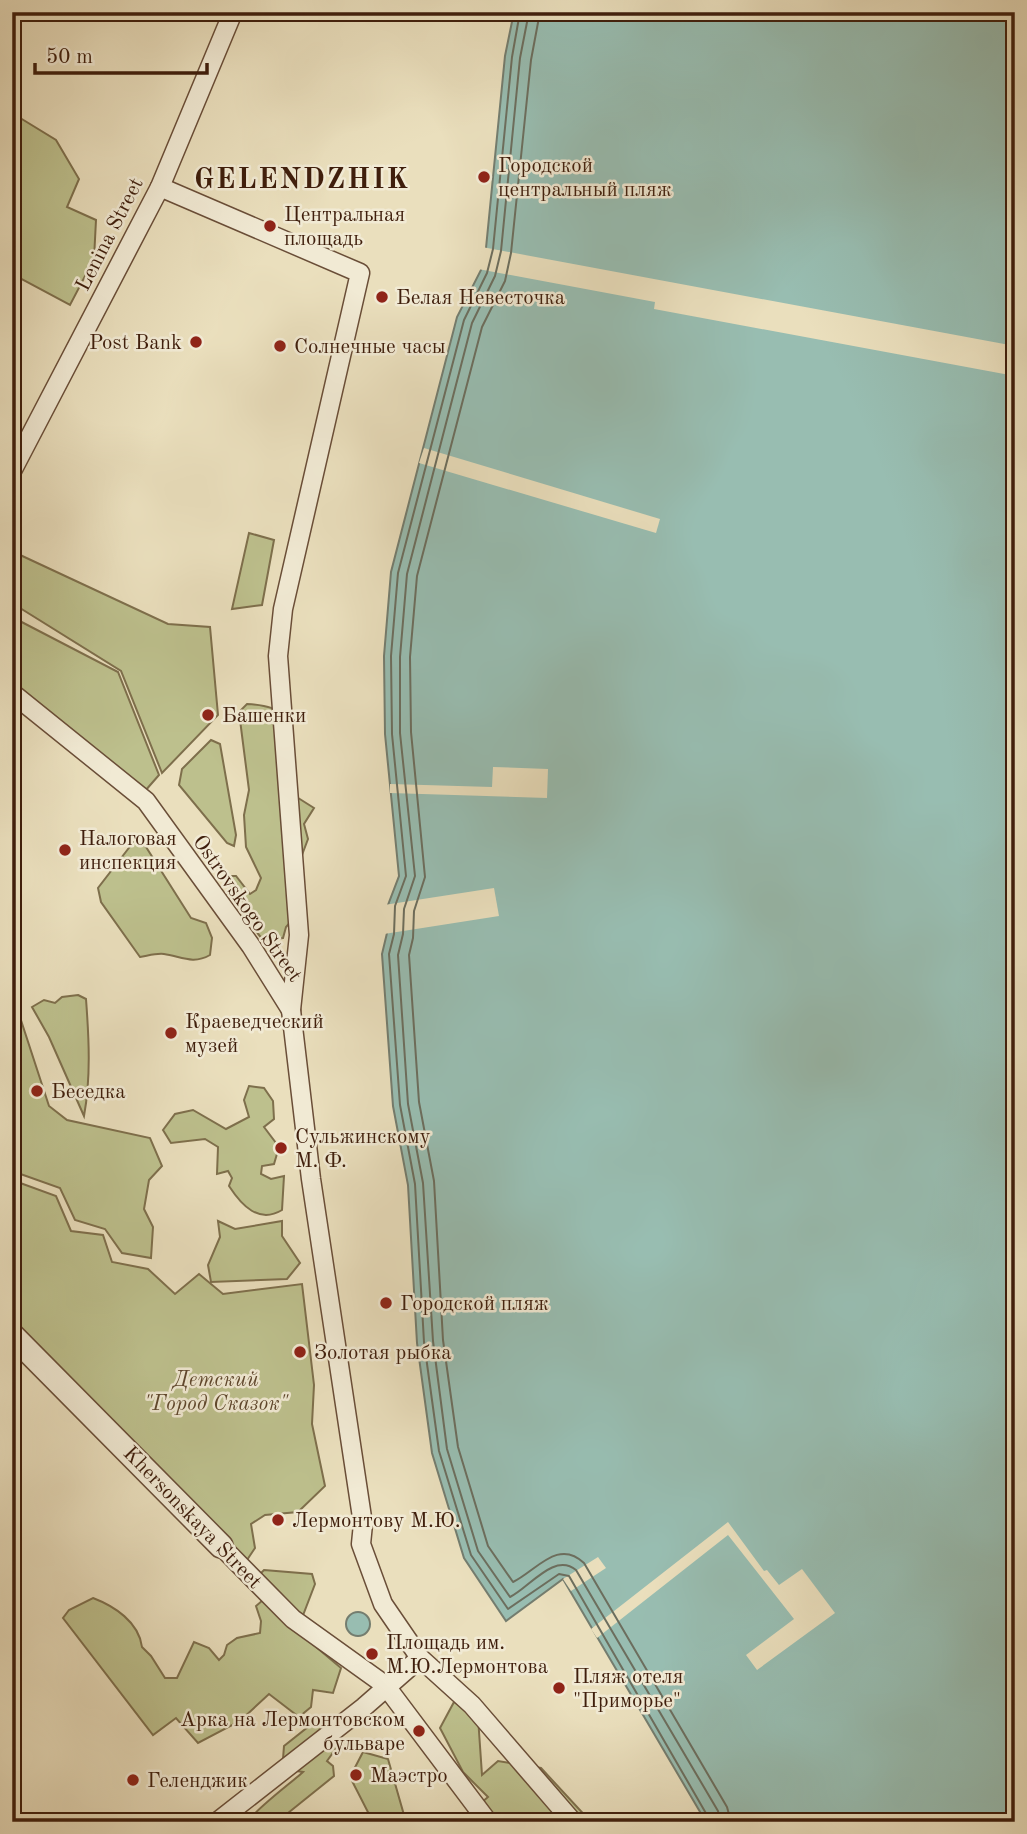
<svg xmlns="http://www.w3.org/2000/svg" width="1027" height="1834" viewBox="0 0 1027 1834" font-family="'Old Standard TT',serif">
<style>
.green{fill:#bdc08d;stroke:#7e6f4c;stroke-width:2}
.water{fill:#98bdb1;stroke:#747d6f;stroke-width:2}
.pier{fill:#eadfbd}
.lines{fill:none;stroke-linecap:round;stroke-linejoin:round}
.shore{stroke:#6c6e5e;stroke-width:2}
.pedestrian-casing{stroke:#6a4e38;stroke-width:21}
.minor-casing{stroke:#6a4e38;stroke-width:26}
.pedestrian{stroke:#f1ead4;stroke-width:18}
.minor{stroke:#f1ead4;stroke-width:23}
.poi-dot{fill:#8f2418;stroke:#f1ead4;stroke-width:2.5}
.labels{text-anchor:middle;stroke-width:5;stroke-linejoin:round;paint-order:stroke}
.poi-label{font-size:21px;fill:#3f1e0c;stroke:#f1ead4;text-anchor:start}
.street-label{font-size:21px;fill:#3f1e0c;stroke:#f1ead4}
.park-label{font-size:21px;font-style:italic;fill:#5e462c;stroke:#f1ead4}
.district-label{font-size:28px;font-weight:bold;letter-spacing:2px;fill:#3f1e0c;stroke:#f1ead4}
</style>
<rect width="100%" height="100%" fill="#eadfbd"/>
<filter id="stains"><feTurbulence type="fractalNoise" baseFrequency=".00286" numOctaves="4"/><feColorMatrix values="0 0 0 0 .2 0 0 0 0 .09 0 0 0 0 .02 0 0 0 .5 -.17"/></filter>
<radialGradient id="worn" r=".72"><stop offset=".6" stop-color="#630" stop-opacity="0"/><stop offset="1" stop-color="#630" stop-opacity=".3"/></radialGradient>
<g class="green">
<path d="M12 113 56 140 79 179 67 207 96 220 94 259 70 305 12 274Z"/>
<path d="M249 533 274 540 262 605 232 609Z"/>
<path d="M18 554 168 624 210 627 218 715 162 773 121 671 12 603V564Z"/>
<path d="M12 617 118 672 159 775 145 791 12 683Z"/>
<path d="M247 704C265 705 280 708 293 722L285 741 295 796 314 808 304 824 308 839 299 863 294 918 286 927 283 938 263 940C248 923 251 914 241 899 234 890 227 888 226 876H236L250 894 256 890 261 878 246 847 244 815 249 790 239 712Z"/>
<path d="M211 740 220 744 236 835 234 846 227 843 179 785 182 769Z"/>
<path d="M135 840 146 847 191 918 206 923 212 938 210 955C193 965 180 956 164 954 156 953 147 956 140 957L101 902 98 888Z"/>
<path d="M78 995 86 999C89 1039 91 1077 84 1116L49 1037 32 1007 44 1000 55 1003 62 997Z"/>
<path d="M16 1005 49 1106 67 1120 150 1138 162 1166 149 1180 144 1209 153 1227 151 1258 122 1253 105 1229 75 1220 60 1188 12 1171V1011Z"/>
<path d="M249 1086 264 1088 273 1101 274 1119 264 1127 279 1147 274 1164 262 1166 261 1174 271 1179 284 1176 282 1210C259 1224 242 1206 229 1186L232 1178 228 1171 217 1174 218 1147 205 1139 171 1143 163 1130 175 1114 193 1110 226 1129 249 1117 244 1100Z"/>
<path d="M12 1180 56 1196 71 1231 103 1235 112 1262 148 1269 175 1294 199 1274 223 1294 302 1284 314 1385 312 1424 325 1486 298 1512 265 1515 251 1524 255 1548 247 1560 12 1324Z"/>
<path d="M218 1221 235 1229 282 1221V1236L300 1263 287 1279 211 1282 208 1265 220 1237Z"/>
<path d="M264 1570 312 1574 315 1584 297 1631 341 1668 333 1693 313 1690 311 1707 299 1717 269 1694 240 1721 198 1743 176 1718 153 1735 63 1618 69 1610 93 1598C114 1606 139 1622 142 1647L151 1656 165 1678H177L194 1642 209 1648 219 1660 224 1655 227 1645 237 1638 260 1633 261 1621 256 1606 263 1600 256 1578Z"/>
<path d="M454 1702 478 1717 482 1775 498 1761 541 1768 591 1822H459L488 1797 463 1772 440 1728Z"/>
<path d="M326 1721 339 1737 337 1747 327 1761 333 1766 334 1776 288 1813 286 1822H248C252 1812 291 1783 303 1772L290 1770 283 1759 284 1746 308 1727Z"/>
<path d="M363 1752 388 1759 406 1822H373L350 1777Z"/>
</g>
<g class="water">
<path d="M514 12H1015V1822H706L563 1579 506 1621 464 1558 432 1453 417 1343 408 1185 393 1106 382 954 387 933 388 905 399 876 385 734 384 656 391 572 457 317 481 270 486 248 505 56Z"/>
<circle cx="358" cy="1624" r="12"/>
</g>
<g class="pier">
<path d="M482 247 1015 346V376L654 309 655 302 478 269Z"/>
<path d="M424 448 660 519 656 533 419 463Z"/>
<path d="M493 767 548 769 547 798 390 793V784L492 787Z"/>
<path d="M494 888 499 916 384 934V905Z"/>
<path d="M728 1522 764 1571 767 1570 779 1585 802 1569 835 1613 757 1670 746 1655 794 1619 728 1535 597 1638 591 1629Z"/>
<path d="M598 1557 606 1568 571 1591 563 1579Z"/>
</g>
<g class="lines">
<g class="shore">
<path d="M520 12 512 57 493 249 487 273 464 320 398 573 391 656 392 734 406 876 395 906 394 934 389 954 400 1105 415 1184 424 1342 439 1451 471 1555 508 1609 559 1574 569 1576 711 1822"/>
<path d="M529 12 520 58 501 251 495 276 472 323 407 574 400 657V733L415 876 404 909 403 934 398 955 408 1104 423 1183 433 1341 447 1449 478 1551 510 1597C529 1588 554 1552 576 1570L718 1811 720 1822"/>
<path d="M540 12 531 60 511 253 505 281 482 327 417 576 410 657 411 732 425 877 414 911 413 938 409 955 419 1102 434 1181 443 1340 458 1447 488 1546 513 1582C536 1571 558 1538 584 1563L727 1807 731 1822"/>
</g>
<g class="pedestrian-casing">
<g id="pedestrian">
<path d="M160 187 360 273 283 609 278 656 299 935 291 1010 311 1179 363 1524 361 1544 383 1604 420 1658 472 1705 573 1822"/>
<path d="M12 471 160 187 233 12"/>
<path d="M12 693 146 801 251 946 291 1010"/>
<path d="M221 1546 293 1619 385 1685 488 1822"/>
<path d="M217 1822 364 1707 420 1658"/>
</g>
</g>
<g class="minor-casing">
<path id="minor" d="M12 1335 221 1546"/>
</g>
<use href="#pedestrian" class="pedestrian"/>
<use href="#minor" class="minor"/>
</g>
<g class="poi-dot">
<circle cx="484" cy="177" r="7"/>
<circle cx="270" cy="226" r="7"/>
<circle cx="382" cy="297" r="7"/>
<circle cx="196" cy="342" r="7"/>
<circle cx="280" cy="346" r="7"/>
<circle cx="208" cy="715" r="7"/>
<circle cx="65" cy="850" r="7"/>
<circle cx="171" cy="1033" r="7"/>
<circle cx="37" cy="1091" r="7"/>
<circle cx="281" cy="1148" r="7"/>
<circle cx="386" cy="1303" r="7"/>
<circle cx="300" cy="1352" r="7"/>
<circle cx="278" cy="1520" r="7"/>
<circle cx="372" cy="1654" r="7"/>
<circle cx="559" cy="1688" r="7"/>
<circle cx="419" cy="1731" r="7"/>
<circle cx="356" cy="1775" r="7"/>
<circle cx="133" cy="1780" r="7"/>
</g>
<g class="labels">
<g class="poi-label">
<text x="498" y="172">Городской<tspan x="498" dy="24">центральный пляж</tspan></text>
<text x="284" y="221">Центральная<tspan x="284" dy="24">площадь</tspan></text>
<text x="396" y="304">Белая Невесточка</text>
<text x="182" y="349" text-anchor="end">Post Bank</text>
<text x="294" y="353">Солнечные часы</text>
<text x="222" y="722">Башенки</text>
<text x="79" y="845">Налоговая<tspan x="79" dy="24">инспекция</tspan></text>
<text x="185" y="1028">Краеведческий<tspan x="185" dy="24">музей</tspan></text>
<text x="51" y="1098">Беседка</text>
<text x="295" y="1143">Сульжинскому<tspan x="295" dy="24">М. Ф.</tspan></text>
<text x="400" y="1310">Городской пляж</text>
<text x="314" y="1359">Золотая рыбка</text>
<text x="292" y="1527">Лермонтову М.Ю.</text>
<text x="386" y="1649">Площадь им.<tspan x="386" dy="24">М.Ю.Лермонтова</tspan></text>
<text x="573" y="1683">Пляж отеля<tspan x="573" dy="24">"Приморье"</tspan></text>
<text x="405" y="1726" text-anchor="end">Арка на Лермонтовском<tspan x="405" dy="24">бульваре</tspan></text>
<text x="370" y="1782">Маэстро</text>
<text x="147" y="1787">Геленджик</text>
</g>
<g class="street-label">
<text transform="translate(109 234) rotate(-63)" y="7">Lenina Street</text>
<text transform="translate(248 908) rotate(55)" y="7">Ostrovskogo Street</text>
<text transform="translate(193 1517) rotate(46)" y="7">Khersonskaya Street</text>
</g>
<g class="park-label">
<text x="216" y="1386">Детский<tspan x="216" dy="24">"Город Сказок"</tspan></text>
</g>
<g class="district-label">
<text x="302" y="188">GELENDZHIK</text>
</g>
</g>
<rect width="1027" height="1834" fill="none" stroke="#eadfbd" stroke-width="42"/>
<rect x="14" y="14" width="999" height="1806" fill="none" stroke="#3f1e0c" stroke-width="3.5"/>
<rect x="21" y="21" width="985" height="1792" fill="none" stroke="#3f1e0c" stroke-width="2"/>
<path d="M35 63v10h172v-10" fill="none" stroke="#3f1e0c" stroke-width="3.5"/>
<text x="46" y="63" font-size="21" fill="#3f1e0c" stroke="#f1ead4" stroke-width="5" paint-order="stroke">50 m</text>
<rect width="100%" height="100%" filter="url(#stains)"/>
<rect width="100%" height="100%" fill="url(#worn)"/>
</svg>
